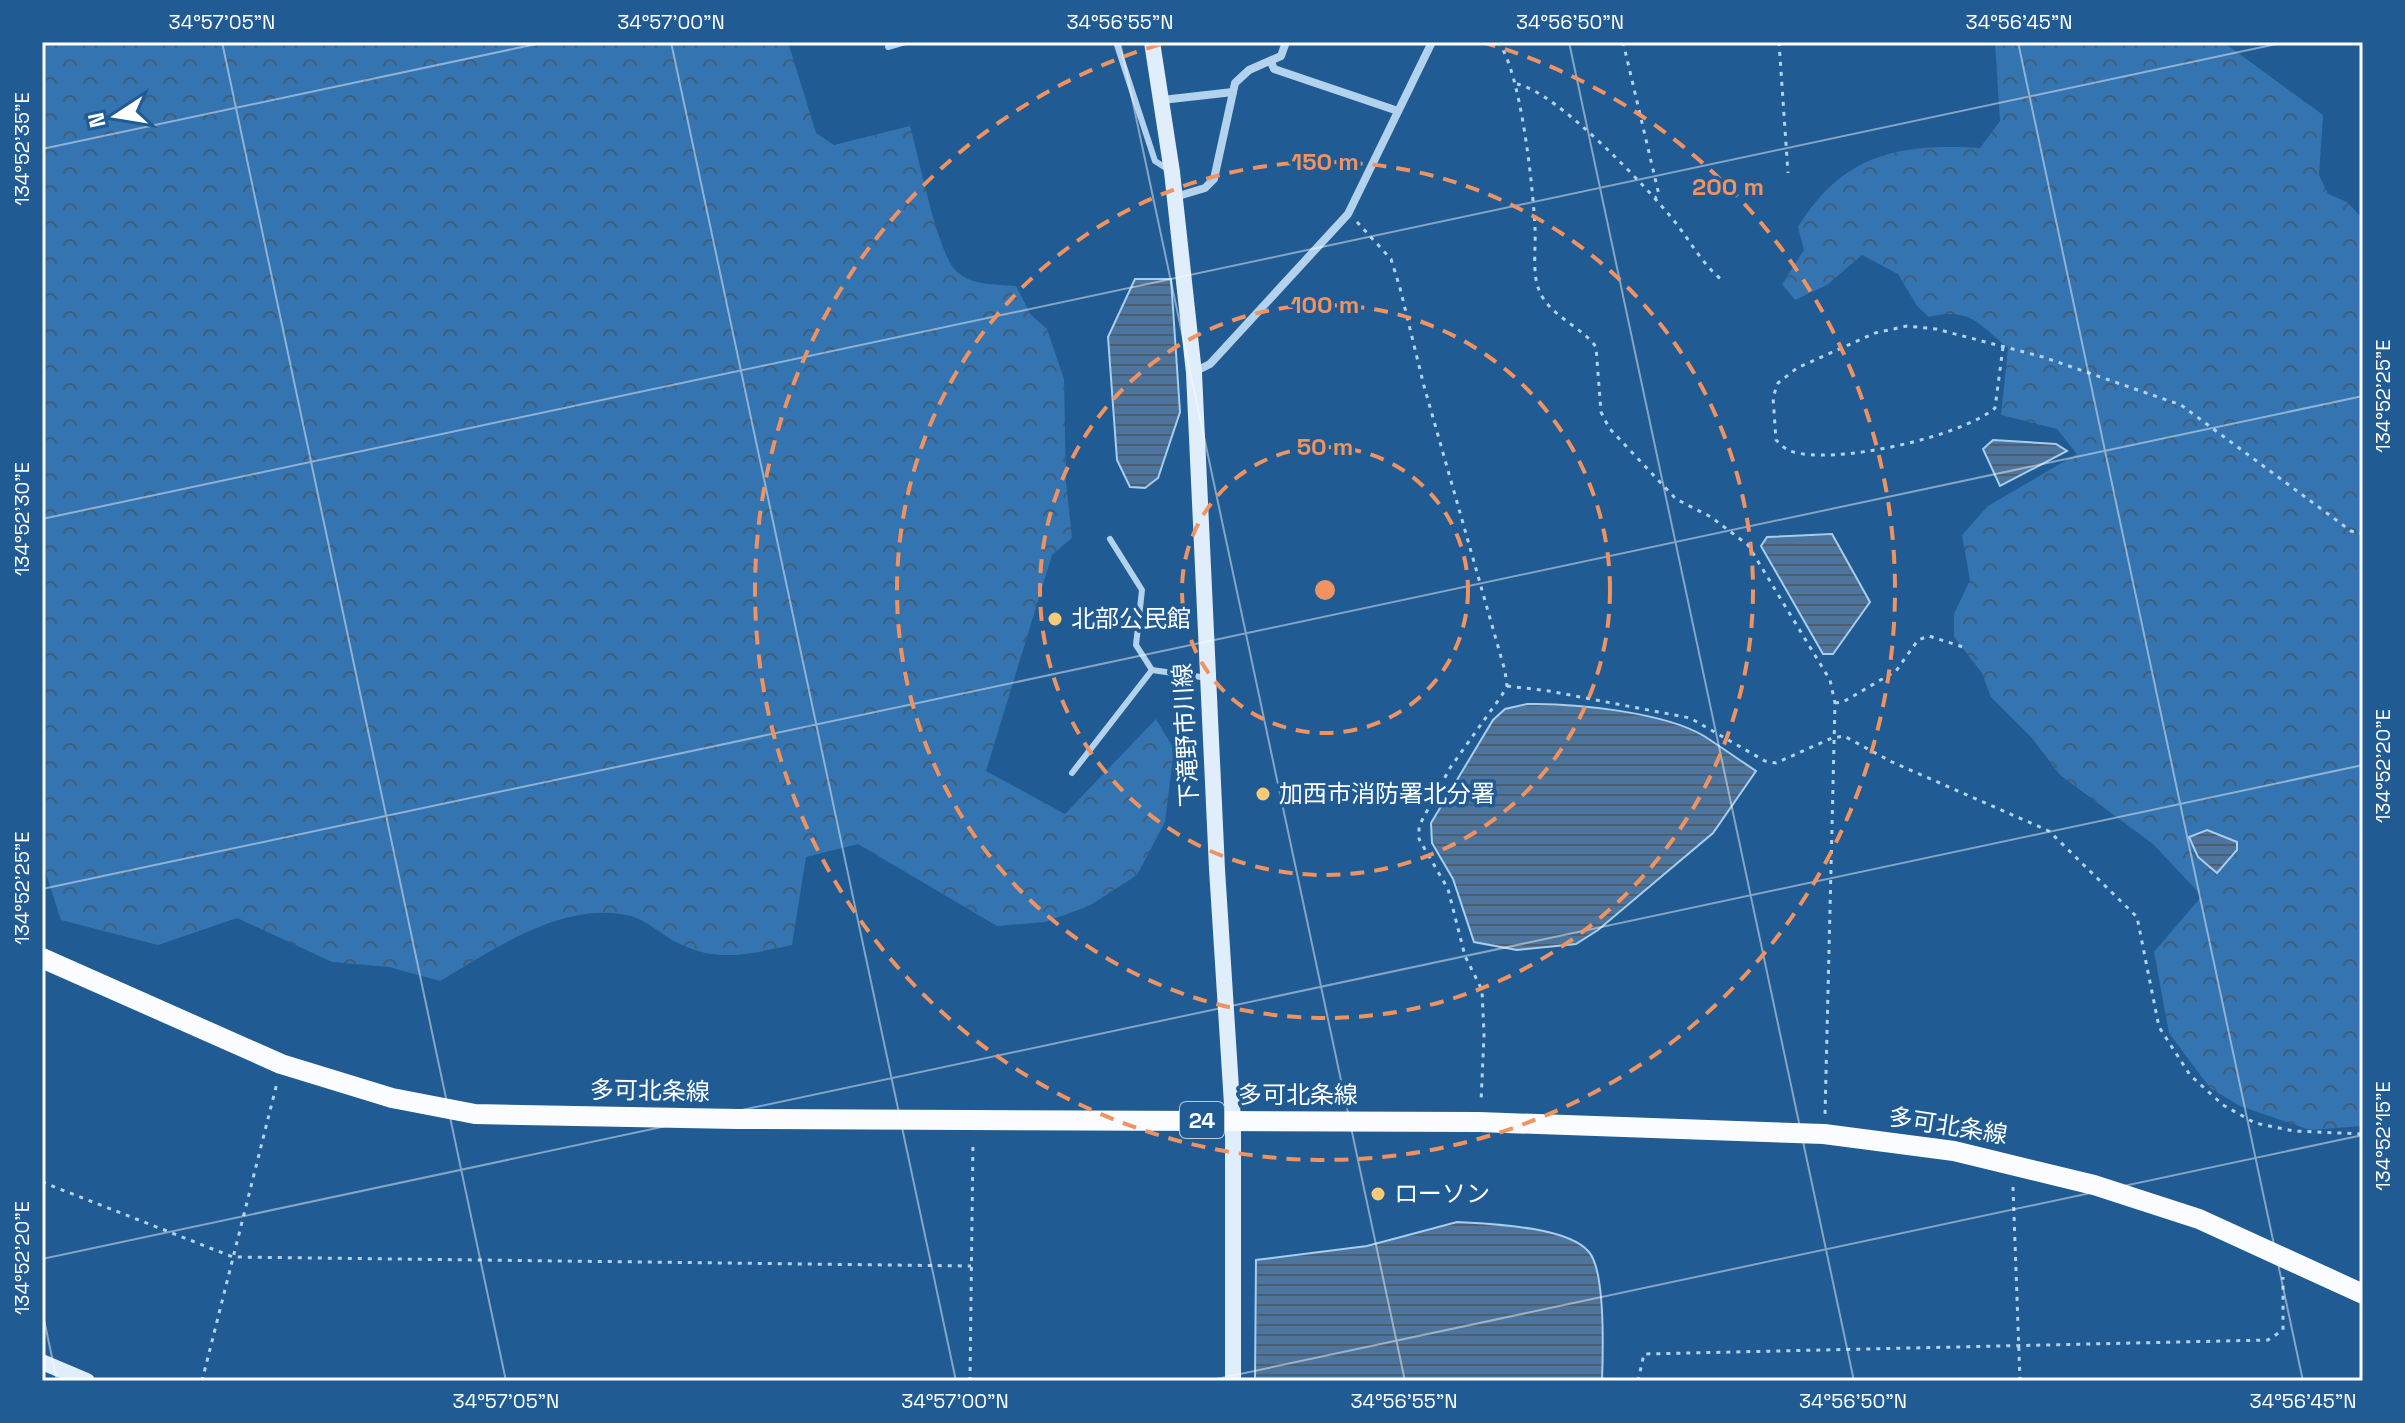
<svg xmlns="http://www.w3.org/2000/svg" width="2405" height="1423" viewBox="0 0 2405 1423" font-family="'Space Grotesk','Noto Sans JP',sans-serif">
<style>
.forest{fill:url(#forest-crowns)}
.water{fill:url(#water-rules);stroke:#a7cdef;stroke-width:2}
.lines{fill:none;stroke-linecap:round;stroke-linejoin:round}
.path{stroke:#b3d2ee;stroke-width:3;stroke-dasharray:4 6;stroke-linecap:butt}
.lane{stroke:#b3d2ee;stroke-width:6}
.street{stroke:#b3d2ee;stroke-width:8}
.secondary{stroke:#e0edfa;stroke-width:16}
.primary{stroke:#fafcff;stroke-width:20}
.ticks{fill:none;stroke:#fff;stroke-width:2;stroke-opacity:0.45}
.ring{fill:none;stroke:#f09361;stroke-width:4;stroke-dasharray:14 10}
.poi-dot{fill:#fbca74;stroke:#205b93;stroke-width:3}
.labels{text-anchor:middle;stroke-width:7;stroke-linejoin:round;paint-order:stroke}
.shield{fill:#205b93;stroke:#bccedf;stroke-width:2}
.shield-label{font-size:22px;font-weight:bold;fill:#fff}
.poi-label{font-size:24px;fill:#fff;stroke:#205b93;text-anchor:start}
.street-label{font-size:24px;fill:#fff;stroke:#205b93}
.centre{fill:#f09361;stroke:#205b93;stroke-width:4}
.ring-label{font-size:24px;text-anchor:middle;font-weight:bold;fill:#f09361;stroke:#205b93;stroke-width:7;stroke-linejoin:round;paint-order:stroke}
.neatline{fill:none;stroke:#fff;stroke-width:3}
.ticks-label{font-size:20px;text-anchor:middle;fill:#fff}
</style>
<defs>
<pattern id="forest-crowns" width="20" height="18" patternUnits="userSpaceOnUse" patternTransform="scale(2)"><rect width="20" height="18" fill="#3474b1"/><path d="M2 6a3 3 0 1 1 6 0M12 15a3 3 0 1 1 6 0" fill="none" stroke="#415e79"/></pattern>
<pattern id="water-rules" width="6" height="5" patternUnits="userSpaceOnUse" patternTransform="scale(2)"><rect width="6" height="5" fill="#4c749c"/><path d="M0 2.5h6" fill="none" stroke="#4c5e70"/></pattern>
</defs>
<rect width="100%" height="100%" fill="#205b93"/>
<g class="forest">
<path d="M42 42H788L816 133 834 145 910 126C919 157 937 252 956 271 971 286 996 284 1016 286L1031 315 1047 329 1064 379 1066 482 1072 538 1052 555 986 771 1065 814 1156 719 1174 749 1165 822 1137 875 1089 906 1045 922 997 926 858 844 806 857 792 945C749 954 716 964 674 941 660 933 642 917 626 915 562 902 492 950 440 981L389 967 332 962 237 918 158 945 61 920 42 861Z"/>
<path d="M1995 42H2223L2323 115 2319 175 2328 194 2347 202 2362 218 2363 1126 2310 1130 2240 1106 2210 1088 2169 1033 2154 952 2202 896 2153 844 2060 775 2032 738 1991 697 1982 673 1954 637V614L1970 580 1962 535 1988 506 2077 454 2057 429 2001 415 2008 348C1979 324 1970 307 1929 317L1917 306 1898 274 1862 255 1827 285 1795 300 1782 284 1804 250 1798 227C1843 154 1899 143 1980 148L2000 121Z"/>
</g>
<g class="water">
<path d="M1135 279H1171L1180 412 1158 478 1145 488 1130 487 1117 460 1108 337Z"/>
<path d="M1993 440 2056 444 2067 451 2000 486 1983 449Z"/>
<path d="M1832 534 1870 602 1833 654H1823L1761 546 1767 537Z"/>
<path d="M1527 704C1573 703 1664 712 1704 736 1721 747 1738 759 1756 771L1713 833 1598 930 1576 944 1517 950 1474 942 1453 879 1432 843 1431 823 1493 720 1505 709Z"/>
<path d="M2207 830 2237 842V850L2217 873 2198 857 2189 837Z"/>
<path d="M1457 1222C1489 1224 1567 1226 1589 1252 1606 1272 1603 1353 1602 1381H1255L1256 1260 1367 1246Z"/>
</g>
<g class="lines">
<g class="path">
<path d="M1498 42C1521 71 1533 187 1535 228 1536 247 1532 274 1539 290 1548 315 1581 326 1596 347L1601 412 1609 428 1676 499 1711 517 1748 545 1830 680 1835 703 1825 1115"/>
<path d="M1623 42 1659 195 1655 198"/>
<path d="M1779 42 1788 173"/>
<path d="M1517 84C1557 92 1648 188 1675 222 1691 242 1702 264 1722 280"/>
<path d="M1357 222 1391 259 1400 288 1424 386 1505 671 1507 686 1502 695 1450 768 1419 826V839L1448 889 1465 956 1482 990 1484 1035 1481 1102"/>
<path d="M2003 347 1995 408C1961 437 1833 466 1790 451 1785 449 1780 444 1776 440L1773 397 1778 383 1797 368 1875 333 1907 326 1936 329 2043 357 2181 405 2351 531 2363 534"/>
<path d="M1507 686 1549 691 1690 718 1765 761 1776 763 1832 738 1844 736 1892 762 2049 831 2137 917 2159 1027 2190 1075 2223 1105 2255 1123 2294 1131 2363 1134"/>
<path d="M1835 703 1843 702 1896 671 1918 640 1929 636 1963 647"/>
<path d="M42 1182 233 1257 971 1266"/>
<path d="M2013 1187 2020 1381"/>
<path d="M202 1381 277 1083"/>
<path d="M970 1381 973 1141"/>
<path d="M1638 1381 1644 1354 2268 1340 2283 1330V1277"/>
</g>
<g class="lane">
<path d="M1116 42 1155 161 1169 170"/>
<path d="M888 47 905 42"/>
<path d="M1110 539 1142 590 1136 645 1152 670"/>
<path d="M1072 773 1152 670 1208 678"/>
</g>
<g class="street">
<path d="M1271 62 1274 69 1398 111"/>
<path d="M1162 100 1233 92"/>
<path d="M1175 197 1205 188 1214 179 1235 83 1249 70 1281 56 1286 42"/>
<path d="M1194 372 1210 364 1348 214 1432 42"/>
</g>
<g class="secondary">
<path d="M1152 42 1172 172 1194 373 1217 869 1233 1120V1381"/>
<path d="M42 1362 87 1381"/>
</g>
<path class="primary" d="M42 958 281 1064 392 1098 475 1114 737 1119 1479 1122 1824 1134 1954 1151 2094 1185 2199 1219 2363 1294"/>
</g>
<path class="ticks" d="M222 42 506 1381M671 42 956 1381M1120 42 1405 1381M1569 42 1854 1381M2018 42 2303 1381M42 149 546 42M42 519 2286 42M42 889 2363 396M42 1259 2363 765M42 1310 57 1381M1207 1381 2363 1135"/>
<g class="ring">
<circle cx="1325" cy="590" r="143"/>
<circle cx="1325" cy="590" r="285"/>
<circle cx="1325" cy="590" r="428"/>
<path d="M1482 42A570 570 0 1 1 1168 42"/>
</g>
<g class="poi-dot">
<circle cx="1055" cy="619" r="8"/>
<circle cx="1263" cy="794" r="8"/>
<circle cx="1378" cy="1194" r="8"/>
</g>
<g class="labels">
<rect class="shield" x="1180" y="1102" width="44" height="36" rx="6"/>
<g class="shield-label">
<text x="1202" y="1128">24</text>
</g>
<g class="poi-label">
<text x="1071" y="627">北部公民館</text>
<text x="1279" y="802">加西市消防署北分署</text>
<text x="1394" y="1202">ローソン</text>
</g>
<g class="street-label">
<text transform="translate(1186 735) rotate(-93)" y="8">下滝野市川線</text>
<text transform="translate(650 1091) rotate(1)" y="8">多可北条線</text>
<text x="1298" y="1103">多可北条線</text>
<text transform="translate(1948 1126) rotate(9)" y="8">多可北条線</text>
</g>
</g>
<circle cx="1325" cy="590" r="12" class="centre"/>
<g class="ring-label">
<text x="1325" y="170">150 m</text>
<text x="1728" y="195">200 m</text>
<text x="1325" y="313">100 m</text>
<text x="1325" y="455">50 m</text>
</g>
<rect width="2405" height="1423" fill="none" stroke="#205b93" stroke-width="88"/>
<g transform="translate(116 116) rotate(258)" stroke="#205b93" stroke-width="6" paint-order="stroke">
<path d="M0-6L14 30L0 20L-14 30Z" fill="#ffffff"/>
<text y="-12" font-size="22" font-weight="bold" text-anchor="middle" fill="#ffffff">N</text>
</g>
<rect x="44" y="44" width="2317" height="1335" class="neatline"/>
<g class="ticks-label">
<text x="222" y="29">34°57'05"N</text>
<text x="671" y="29">34°57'00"N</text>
<text x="1120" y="29">34°56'55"N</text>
<text x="1570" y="29">34°56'50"N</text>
<text x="2019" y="29">34°56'45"N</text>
<text transform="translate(22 149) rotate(-90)" y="7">134°52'35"E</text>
<text transform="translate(2383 396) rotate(-90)" y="7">134°52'25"E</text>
<text transform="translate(22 519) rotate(-90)" y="7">134°52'30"E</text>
<text transform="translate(2383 766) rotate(-90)" y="7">134°52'20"E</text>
<text transform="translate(22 888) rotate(-90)" y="7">134°52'25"E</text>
<text transform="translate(2383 1136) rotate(-90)" y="7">134°52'15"E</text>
<text transform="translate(22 1258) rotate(-90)" y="7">134°52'20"E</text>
<text x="506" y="1408">34°57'05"N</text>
<text x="955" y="1408">34°57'00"N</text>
<text x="1404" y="1408">34°56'55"N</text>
<text x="1853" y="1408">34°56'50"N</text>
<text x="2303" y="1408">34°56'45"N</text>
</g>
</svg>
